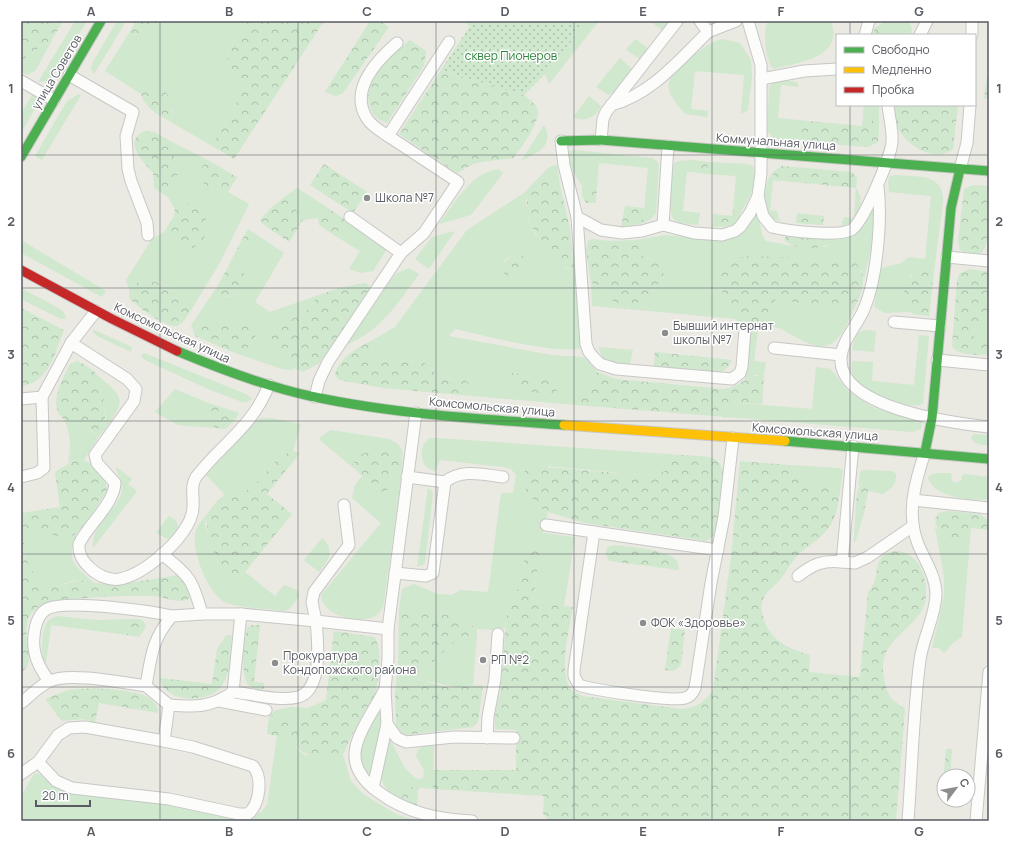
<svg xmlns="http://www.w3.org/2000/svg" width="1010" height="842" viewBox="0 0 1010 842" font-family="Manrope,sans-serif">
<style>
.grass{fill:#cfe8ce;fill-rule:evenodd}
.forest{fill:url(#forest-crowns)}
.park{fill:url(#park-dots)}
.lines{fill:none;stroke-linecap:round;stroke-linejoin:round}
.lane-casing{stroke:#c7c8c6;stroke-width:13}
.fast-casing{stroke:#c8c8c7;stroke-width:11}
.slow-casing{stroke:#c8c8c7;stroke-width:11}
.jam-casing{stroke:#c8c8c7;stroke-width:11}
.lane{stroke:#fcfcfb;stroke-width:11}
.fast{stroke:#4caf50;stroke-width:9}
.slow{stroke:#ffc107;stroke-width:9}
.jam{stroke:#c62828;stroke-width:9}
.grid{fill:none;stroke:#585b62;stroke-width:1;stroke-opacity:0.55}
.poi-dot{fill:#8b8d8f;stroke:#fff;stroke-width:1.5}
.labels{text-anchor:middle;stroke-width:3;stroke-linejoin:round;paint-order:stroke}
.park-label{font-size:12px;fill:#2e843c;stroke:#fff}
.street-label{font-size:12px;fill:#585b62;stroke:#fff}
.poi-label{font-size:12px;fill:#585b62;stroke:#fff;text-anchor:start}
.neatline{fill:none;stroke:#585b62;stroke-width:1.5}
.grid-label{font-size:13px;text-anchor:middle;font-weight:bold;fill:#585b62}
</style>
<defs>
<pattern id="forest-crowns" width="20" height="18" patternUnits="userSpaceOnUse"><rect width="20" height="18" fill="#cfe8ce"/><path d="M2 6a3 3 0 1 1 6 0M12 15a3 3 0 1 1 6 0" fill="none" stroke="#abbfab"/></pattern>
<pattern id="park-dots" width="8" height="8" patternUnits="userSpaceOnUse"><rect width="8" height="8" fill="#cfe8ce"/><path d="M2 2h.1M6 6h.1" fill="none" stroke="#abbfab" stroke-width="1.8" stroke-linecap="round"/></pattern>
</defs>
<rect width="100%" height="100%" fill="#eae9e2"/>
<g class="grass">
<path d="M75 21H87L55 73 47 81 38 82Z"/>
<path d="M117 21H126L94 74 91 69 93 62Z"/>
<path d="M155 21H247C240 34 218 55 232 70 235 74 240 78 244 82V89L212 146 171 122 173 108 149 89 141 94 105 71 129 33 136 35 153 25Z"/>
<path d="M587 21H599L549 84 545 74Z"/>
<path d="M650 21H672L665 29 662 30Z"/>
<path d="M768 21H831C845 58 798 62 774 69 766 65 762 28 768 21Z"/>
<path d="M909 21 912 29 911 35H889L890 30 885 22Z"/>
<path d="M53 38 36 70 28 75 21 72V61Z"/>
<path d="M635 39 649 49 640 59 626 50Z"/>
<path d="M723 39 740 43 751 60 752 76 748 110 741 114 744 75 695 71 691 109 708 111 707 117 685 114C676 102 662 90 672 75 687 63 704 42 723 39Z"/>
<path d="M620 58 632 69 615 91 609 95 596 87Z"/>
<path d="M781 80 797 82 799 87 781 85 778 118 808 121C802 128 800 133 802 142L774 139 767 131 769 87 773 83Z"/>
<path d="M33 93 37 100 33 112 21 133V114Z"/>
<path d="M79 94 81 95 42 160 35 156 67 101Z"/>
<path d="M589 96 601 106C597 117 583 123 573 117Z"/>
<path d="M864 105H879V129L876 122 863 116Z"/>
<path d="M544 125C555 146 537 153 521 161Z"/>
<path d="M176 144 206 159 197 179 211 188 228 192 249 204 219 264 191 310C175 288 156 270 129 289L126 280 152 239 164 232 169 239 187 203 175 209 168 197 157 190C172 187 174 178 178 165L173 153 177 149Z"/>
<path d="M574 150 652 158 657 161 659 165 656 213 651 219 643 223 648 168 599 163 597 185 582 186C576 175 565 163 569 151Z"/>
<path d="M692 160 691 172H687L683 211 700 213 698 225C691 224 682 224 676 221 665 214 671 175 673 164L678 161Z"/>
<path d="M708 162 748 164 753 166C761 181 747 201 740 214L733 210 736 176 707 174Z"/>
<path d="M554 165 557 166 560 185 554 181 526 200 528 218 535 234 548 246 558 261 567 269H574L581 348C556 355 483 335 455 329L449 336 551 355 584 357 598 372 588 386 575 397V405L461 395 467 393 465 380 445 379 436 374 425 363 368 357 375 343 373 340 395 327 467 230 524 193 548 168ZM513 255 526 264 515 280 499 270 506 259Z"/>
<path d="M499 169 503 173 471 215 439 224C454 204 471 172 499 169Z"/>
<path d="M774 171 770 210 777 211 779 219 782 221 773 219C762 206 762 184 774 171Z"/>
<path d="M896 175C916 177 944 173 943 201L934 272H916L910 275 906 307 909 312 885 313 874 307 881 268 901 263 909 257 925 259 931 196 889 192 888 181 890 176Z"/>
<path d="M297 188 328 208 318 218 303 220 294 207 283 198Z"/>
<path d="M856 188C867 203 858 221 841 227L844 217 854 218Z"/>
<path d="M875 198 872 245 864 279 862 270 719 288 751 328 758 331 754 361 766 362 764 375H755L745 380 750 335 735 319 628 309 652 294 663 276V264L656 260 644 259 640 246 636 240 666 235 715 240 729 238 758 210C761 221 759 232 766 241L794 246 826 247 830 244 832 238C861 238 865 221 875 198Z"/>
<path d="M347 221 387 249 373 271 361 273 349 269 360 251 337 237Z"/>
<path d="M455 231 429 269 415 259 432 237Z"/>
<path d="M260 237 284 253 255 302 270 312 319 295 304 314 272 327 268 332C271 340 277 345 282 352 286 360 287 365 295 370L282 369 235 353 247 348 252 343 241 321 201 324 193 330 191 325 217 287V293L220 297H228L239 294 237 267 227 269 237 249C247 252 255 245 260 237Z"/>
<path d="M21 240 106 291 102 297 21 253Z"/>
<path d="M409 268 419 274C396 305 383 329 346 345L392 279 397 273Z"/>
<path d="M591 283C607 286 611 293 615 308L592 306Z"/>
<path d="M21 288 60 309 64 312 66 319H61L21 299Z"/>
<path d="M778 298 806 305 854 309C849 319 845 331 837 339 822 357 796 336 781 329 775 326 769 326 762 327L769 307Z"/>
<path d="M989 317V342L974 340C969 328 979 321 989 317Z"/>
<path d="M94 330 132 347 131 352 97 336 92 331Z"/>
<path d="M865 330 876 331 874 352 852 350C854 342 855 332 865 330Z"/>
<path d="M919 335 929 336 923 403C912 413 865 391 857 381 851 375 851 368 852 361L873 362 872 381 914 385Z"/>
<path d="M599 347 633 350 630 364C623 366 607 365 602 357 600 354 600 350 599 347Z"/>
<path d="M144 353 246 394 252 399 247 402H242L208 389 145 360 141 356Z"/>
<path d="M816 367 830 369 849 392 869 405 880 410 909 417 922 422 921 429 912 432 727 417 728 402 812 409Z"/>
<path d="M98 376C125 398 126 400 105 429L106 417Z"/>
<path d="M175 389 206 402 209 419 215 428 178 425 155 412Z"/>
<path d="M261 418H272L301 424 293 451C274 456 265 478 249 489 243 493 232 494 225 495L206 475 256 421Z"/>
<path d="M65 421 86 425 93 433 99 436 84 460 77 459 68 463C71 447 71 436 65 421Z"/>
<path d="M331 430 389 439C400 444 403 449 404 460L401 455H360L351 466 320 440V437Z"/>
<path d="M974 434 989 435V445C982 445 975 445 971 438Z"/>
<path d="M429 438H437L681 455 674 456 665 471 652 476 548 466 523 484 540 508 548 512 543 533 575 537 564 606 533 601 541 544 527 547 519 587 507 609 505 628 493 630 477 629 463 619 449 615 399 610 402 589 414 584 438 594 451 595 461 590 488 592 501 493H513L516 475 511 469 503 467 440 460 435 471C419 467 418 448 429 438Z"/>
<path d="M790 465 839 468 843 470 840 492C822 487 801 483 790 465Z"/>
<path d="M115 466 132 479 128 484 137 491 93 548C92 519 119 511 122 490 123 483 117 473 115 466Z"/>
<path d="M402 470 384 603C382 609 380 613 375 616 360 625 322 616 321 595L381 523 352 498 355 485 362 476 378 490 390 482 392 475Z"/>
<path d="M862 470 893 471 896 474C897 484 891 489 883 494L868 491 869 484 862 483 858 487 860 473Z"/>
<path d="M937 473H951L952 481 955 483 962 480 961 476 964 474 989 477V499C973 502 932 497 928 477L932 474Z"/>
<path d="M428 488 432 491 433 494 425 562 423 565 417 567Z"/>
<path d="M856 501 865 509 855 543 854 541Z"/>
<path d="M206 515 205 524 213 544 217 562 230 574 245 572 275 596 284 585 293 588 299 592V597L289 609 285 611C269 609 242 608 227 603 209 597 192 552 195 534 196 526 202 521 206 515Z"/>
<path d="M169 516 176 521 179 529 168 539 156 533Z"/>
<path d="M935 527C946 538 955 539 970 540L962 637 954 642 944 653 939 648H932L944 596V577Z"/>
<path d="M42 531C54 535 66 538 78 532 65 558 73 565 93 582 88 582 82 580 77 580 67 581 56 590 46 587 32 582 21 551 24 538L30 533Z"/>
<path d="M322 538C335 550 329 560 319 572L304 560Z"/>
<path d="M57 616 98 620 133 619 129 624 127 635 51 625 46 663C40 656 41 627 49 620 51 618 55 617 57 616Z"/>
<path d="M477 635 473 685C451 691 446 683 425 681 418 680 410 682 403 683L395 693 398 664 417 665 445 651 454 642 464 637Z"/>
<path d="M381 704 382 722 371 780C349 749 366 733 381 704Z"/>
<path d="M289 707 308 708 307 719 269 716 274 711Z"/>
<path d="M277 735 289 738 298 750 305 755H343L351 781 363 794 396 814 417 821H21V796L34 774 38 773 56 788 69 792 173 805 236 820 248 818 261 812 267 805Z"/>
<path d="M389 738C398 752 402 770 417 779L423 778 424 770 416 756 418 750 424 746H434L433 789 410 787 404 790 401 801C394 796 386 791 383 783 378 771 386 750 389 738Z"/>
</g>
<g class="forest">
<path d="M21 21H63L53 38 21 61Z"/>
<path d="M136 21H155C149 33 142 37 129 33Z"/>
<path d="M247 21H324L234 159 212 146 244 89V82C240 78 235 74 232 70 218 55 240 34 247 21Z"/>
<path d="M370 21H380L389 27 343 93 336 96 325 92Z"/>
<path d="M885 22 890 30 889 35H872L875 28Z"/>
<path d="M410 40 426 51 424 66 387 123C378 120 373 116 370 107 360 75 388 58 410 40Z"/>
<path d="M441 70 524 95C529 99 537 104 538 111 540 121 520 151 513 158L481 162 473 164 457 173 399 134Z"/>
<path d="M987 76H989V99H984Z"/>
<path d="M158 88C174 95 173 107 171 122 158 115 145 108 141 94L149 89Z"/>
<path d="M894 105H958L953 149C935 164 905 145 897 126 895 119 894 113 894 105Z"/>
<path d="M863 116 876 122 879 129 878 142 868 147 802 142C800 133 802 128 808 121L862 126Z"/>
<path d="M145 131 154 132 176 144 177 149 173 153C174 157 177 162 178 165 181 179 168 188 157 190L154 187 153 173C144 162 121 141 145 131Z"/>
<path d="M206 159 237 177 228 192 211 188 197 179Z"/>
<path d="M692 160 708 162 707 174 691 172Z"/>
<path d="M324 164 367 192 353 213 310 185Z"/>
<path d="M782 166 852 172 857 178 856 188 773 180 774 171Z"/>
<path d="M548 178 560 185 570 229 574 269C559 269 556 256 548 246 544 241 538 238 535 232 522 210 523 190 548 178Z"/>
<path d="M597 185 596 203H586L582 196V186Z"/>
<path d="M973 185 989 186C989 203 997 276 960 250L958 241 964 189Z"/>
<path d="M283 198 294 207 303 220 289 242 263 224 260 220 271 208Z"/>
<path d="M187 203C212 212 215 237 191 249 179 246 171 242 164 232L174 216 175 209Z"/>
<path d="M625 206 644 208 643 223 621 228Z"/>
<path d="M328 208 347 221 337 237 319 225 318 218Z"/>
<path d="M733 210 740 214C742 228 721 227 712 227L713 214 732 216Z"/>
<path d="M797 213 824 216 823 225 796 223Z"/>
<path d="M248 229 260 237C254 246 249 252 237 249Z"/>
<path d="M786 236 832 238V242C823 251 793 250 784 240Z"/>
<path d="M592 239 610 241 636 240 640 246 644 259 656 260 663 264 664 269 663 276 652 294 628 309 615 308C611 293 607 286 591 283L586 250 588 241Z"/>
<path d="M520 254 525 258 526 264 515 280 499 270C505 261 509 255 520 254Z"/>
<path d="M748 256 849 259C871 270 863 291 854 309L806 305 778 298C766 307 768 322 758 331L751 328C730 302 687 265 748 256Z"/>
<path d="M237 267C260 284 241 297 220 297L217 293V287L227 269Z"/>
<path d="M969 269 989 272V317L976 325 973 330 974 340 989 342V355C977 354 959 357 952 346L957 281 959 274Z"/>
<path d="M916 272H934L929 316C923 315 915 316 910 312 898 303 905 278 916 272Z"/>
<path d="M147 280C171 284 178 291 191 310 188 315 183 324 177 326 166 328 136 306 129 298V289L139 282Z"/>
<path d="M365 283 369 285V290L320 363 303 372 289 366 281 351 271 339 268 332 272 327 304 314 319 295 339 288Z"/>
<path d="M21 308 64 330C54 354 50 382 21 386Z"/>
<path d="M241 321C249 323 254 324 257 333 251 344 247 352 235 353L195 336 193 330 201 324Z"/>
<path d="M373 340 375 343 368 357 425 363 436 374 445 379 465 380 469 384 470 389 467 394 461 395 383 388 339 380 335 375C338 358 359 347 373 340Z"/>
<path d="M655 352 732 360 728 367 720 373 654 367Z"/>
<path d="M77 361C84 364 94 370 98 376 103 386 106 418 105 429L99 436C93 433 91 429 87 426 81 422 72 425 66 421 46 407 62 380 70 364Z"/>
<path d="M598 372 616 379 724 389C742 386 746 375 764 375L762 404 728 402 727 417 575 405V397L588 386Z"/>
<path d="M511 373 555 378 558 382 557 390 552 395 516 390 510 386Z"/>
<path d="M206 402 239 413 235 420 225 429 215 428 209 419Z"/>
<path d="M374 449C390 449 406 449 402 470L392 475 387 490 383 492 378 490 351 466 360 455Z"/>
<path d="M293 451 300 453 267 494 292 514 245 572C239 573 229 576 224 572 216 566 205 524 206 515 211 509 218 498 225 495 232 491 243 494 249 489 265 478 274 456 293 451Z"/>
<path d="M681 455C698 457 720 452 723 472L716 529 712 537 706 541 585 523 548 512 540 508 528 493 523 484 525 471 534 466 652 476 665 471 674 456Z"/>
<path d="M77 459C92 460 107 476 107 491 100 501 86 525 78 532 61 546 44 523 24 538V553L29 566 37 579 46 586 56 587 78 580 109 585 129 583 178 575C185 582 189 589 190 598 180 605 165 597 154 596 120 595 84 598 50 601 17 614 28 633 29 661L27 667 21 673V513L60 507 55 472Z"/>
<path d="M740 461 790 465C801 483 822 487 840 492 838 503 837 514 831 524 823 538 808 545 797 556 790 563 786 573 779 581 774 586 766 592 763 599 760 607 762 613 764 620 772 642 790 649 810 655L809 672 860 677 868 592C881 578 873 567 882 557 885 554 892 551 896 551 922 551 933 590 922 610 911 631 884 639 883 666 882 674 886 691 891 698 895 702 901 706 905 709L896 821H548L543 813 544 796 433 789V770H516V730L495 729V715L501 688 507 609 519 587 527 547 533 543 541 544 533 601 573 607C570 626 557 674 572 690 574 692 579 694 582 696L681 709C696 708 705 702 713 690L731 557Z"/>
<path d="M867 481 869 484 865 509 856 501C858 492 857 484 867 481Z"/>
<path d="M948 511 980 514 989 522V530L971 528 970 540C955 539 937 538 935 519L939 513Z"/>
<path d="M615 545C630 547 663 549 675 559 679 562 678 566 679 570L609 561 605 553 608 547Z"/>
<path d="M399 610 449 615 463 619 477 629V635L464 637 454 642 433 662 417 665 398 664Z"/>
<path d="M133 619C140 619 144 619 146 627L139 637 127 635 129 624Z"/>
<path d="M253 625H260L254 682 264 683V689C260 689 254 689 251 687 239 681 243 638 248 627Z"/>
<path d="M671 628 685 630 681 665 674 671 665 670Z"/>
<path d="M334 631 374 637C383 647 379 680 375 694 372 700 367 707 364 713 356 726 349 740 343 755 316 755 307 762 289 738L267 734 269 716 307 719 308 708 326 700Z"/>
<path d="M232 635C230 650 231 671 223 684 212 705 163 703 160 678L212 684 217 649 226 636Z"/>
<path d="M408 681H424L450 688 483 685 478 722 473 727 405 735 396 728 395 693 403 683Z"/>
<path d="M94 688C111 690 159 689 158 713L99 703 95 722 83 719 62 721 45 699 68 690Z"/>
<path d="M946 749H952L950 776H944V793H942Z"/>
<path d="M410 787 418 788 417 807 401 801 404 790Z"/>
</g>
<path class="park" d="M463 21H587L545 74 524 95 441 70 470 26Z"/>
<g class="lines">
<g class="lane-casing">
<g id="lane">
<path d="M700 21 708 32 736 21"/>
<path d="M972 21V35"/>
<path d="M865 35 869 21"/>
<path d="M920 35 927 21"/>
<path d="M397 43C376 61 348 91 368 120 373 127 381 131 388 136L449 42"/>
<path d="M69 75 133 112 126 136 128 169 131 181 147 223 148 235"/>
<path d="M761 79 804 71 837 69"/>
<path d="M21 81 54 100"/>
<path d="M611 105C651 95 679 60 708 32"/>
<path d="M388 136 458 182 424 233 401 253"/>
<path d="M601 140 603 119 606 112 677 21"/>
<path d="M561 141 564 165 577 217 601 230 622 233 642 231 663 225 694 233 722 235 735 231 740 227 750 213 758 196 761 173V65L748 21"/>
<path d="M960 169 967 143 970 105"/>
<path d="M878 187C882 219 877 279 864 309 857 326 842 340 841 358 838 408 953 423 989 427"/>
<path d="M758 196 763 216 772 227C787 231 839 237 851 230 863 224 891 156 892 142 893 130 889 117 888 105"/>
<path d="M577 217 586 344 589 352 595 359 600 364 616 369 732 379 740 373 742 367 745 329"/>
<path d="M663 225 668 146"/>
<path d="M947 257 989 261"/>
<path d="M894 322 940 326"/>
<path d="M71 343 127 379 136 389 134 401 95 455 97 463 115 483C114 504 88 525 79 544 78 554 82 561 90 568 97 575 109 581 120 579 142 575 171 549 183 532 188 525 193 515 193 507 194 495 190 487 196 477 223 442 251 429 269 385"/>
<path d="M774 348 841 355"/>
<path d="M937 360 989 365"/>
<path d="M315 397 319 381 328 362 401 253 350 217"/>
<path d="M21 399 42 397 71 343 96 311"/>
<path d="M853 446 842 562 855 563 868 557 913 526"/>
<path d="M21 477 37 473 44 468 42 397"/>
<path d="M407 477 445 482C462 468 484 475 503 477"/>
<path d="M913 500 989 508"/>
<path d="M344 505 349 545 314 592 312 602 316 621 388 629 416 413"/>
<path d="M546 525 594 532"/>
<path d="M718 550 594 532 574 670V676L579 685C592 690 673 702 685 698 690 697 693 693 695 688L711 583 724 517 733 438"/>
<path d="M395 573 426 576 433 573 445 482"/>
<path d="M798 576C813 564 823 560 842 562"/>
<path d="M388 629V659L385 689 387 724 397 738 406 742 454 737 514 738"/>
<path d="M49 681C39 668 32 652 34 636 35 626 38 614 47 609 66 599 150 611 172 616"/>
<path d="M146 686 169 705"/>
<path d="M385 689C376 707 356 734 355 753 354 770 365 782 377 791 406 813 437 819 472 821"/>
<path d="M233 692 241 614"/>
<path d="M219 701 266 710"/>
<path d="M21 703C30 696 38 687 48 682 66 671 125 683 146 686 151 657 152 639 172 616L202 614"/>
<path d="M487 738 488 717 495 679 498 634"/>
<path d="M38 762 56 781 72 788 169 799 239 814H248C260 804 263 778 253 766L193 747 164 741"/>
<path d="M21 774 38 762 58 735 69 728 85 727 164 741 169 705C196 707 210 708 233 692 252 694 281 702 298 697 323 690 318 641 316 621L241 614H202C192 578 190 577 162 554"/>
<path d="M373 788 387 724"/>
<path d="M908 821C912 768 913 713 920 660 923 638 935 617 936 595 936 576 925 561 918 544 906 514 915 482 925 452"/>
<path d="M976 821 989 672"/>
</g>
</g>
<g class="fast-casing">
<g id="fast">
<path d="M561 141 601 140 989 171"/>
<path d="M21 157 101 21"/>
<path d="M177 351C220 369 264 386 310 396 393 414 479 419 564 425"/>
<path d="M785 441 989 459"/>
<path d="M925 452 932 418 951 208 960 169"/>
</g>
</g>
<g class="slow-casing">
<path id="slow" d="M564 425 785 441"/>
</g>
<g class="jam-casing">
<path id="jam" d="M21 270 112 319 177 351"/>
</g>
<use href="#lane" class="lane"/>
<use href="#fast" class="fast"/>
<use href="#slow" class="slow"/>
<use href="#jam" class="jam"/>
</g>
<path class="grid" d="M160 21V821M298 21V821M436 21V821M574 21V821M712 21V821M850 21V35M850 105V821M21 155H989M21 288H989M21 421H989M21 554H989M21 687H989"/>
<g class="poi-dot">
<circle cx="367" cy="198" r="4"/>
<circle cx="665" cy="333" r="4"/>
<circle cx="643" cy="623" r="4"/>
<circle cx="483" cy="660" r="4"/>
<circle cx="275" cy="663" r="4"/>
</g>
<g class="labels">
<g class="park-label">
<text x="511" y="60">сквер Пионеров</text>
</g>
<g class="street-label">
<text transform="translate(57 72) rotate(-59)" y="4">улица Советов</text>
<text transform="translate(776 142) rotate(4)" y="4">Коммунальная улица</text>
<text transform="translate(172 333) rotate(25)" y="4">Комсомольская улица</text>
<text transform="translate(492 407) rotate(5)" y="4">Комсомольская улица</text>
<text transform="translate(815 432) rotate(4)" y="4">Комсомольская улица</text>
</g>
<g class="poi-label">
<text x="375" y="202">Школа №7</text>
<text x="673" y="330">Бывший интернат<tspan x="673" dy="14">школы №7</tspan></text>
<text x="651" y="627">ФОК «Здоровье»</text>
<text x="283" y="660">Прокуратура<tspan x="283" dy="14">Кондопожского района</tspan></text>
<text x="491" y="664">РП №2</text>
</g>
</g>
<rect width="1010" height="842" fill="none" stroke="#ffffff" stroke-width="44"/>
<rect x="836" y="34" width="140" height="72" fill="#ffffff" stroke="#bcbdc0"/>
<rect x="844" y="47" width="20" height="6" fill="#4caf50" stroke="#bcbdc0"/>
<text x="872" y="54" font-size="12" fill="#585b62">Свободно</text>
<rect x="844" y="67" width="20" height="6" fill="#ffc107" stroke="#bcbdc0"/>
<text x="872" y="74" font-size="12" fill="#585b62">Медленно</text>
<rect x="844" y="87" width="20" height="6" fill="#c62828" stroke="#bcbdc0"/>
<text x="872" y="94" font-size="12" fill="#585b62">Пробка</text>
<g transform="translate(956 788) rotate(58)"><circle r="19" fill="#ffffff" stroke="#bcbdc0"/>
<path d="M0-3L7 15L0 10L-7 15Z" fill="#8b8d8f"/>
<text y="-6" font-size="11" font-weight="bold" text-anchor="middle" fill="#585b62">С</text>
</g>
<path d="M36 800v6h54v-6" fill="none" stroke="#585b62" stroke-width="2"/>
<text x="42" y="800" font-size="12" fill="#585b62" stroke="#ffffff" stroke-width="3" paint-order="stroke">20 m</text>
<rect x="22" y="22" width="966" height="798" class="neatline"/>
<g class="grid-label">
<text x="91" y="16">A</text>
<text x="229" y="16">B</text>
<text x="367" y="16">C</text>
<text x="505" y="16">D</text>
<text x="643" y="16">E</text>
<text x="781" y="16">F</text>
<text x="919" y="16">G</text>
<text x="11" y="93">1</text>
<text x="999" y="93">1</text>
<text x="11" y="226">2</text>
<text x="999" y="226">2</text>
<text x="11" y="359">3</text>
<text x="999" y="359">3</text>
<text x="11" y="492">4</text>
<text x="999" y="492">4</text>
<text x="11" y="625">5</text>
<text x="999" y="625">5</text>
<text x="11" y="758">6</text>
<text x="999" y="758">6</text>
<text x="91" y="836">A</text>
<text x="229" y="836">B</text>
<text x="367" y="836">C</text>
<text x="505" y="836">D</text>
<text x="643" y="836">E</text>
<text x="781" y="836">F</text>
<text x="919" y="836">G</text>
</g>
</svg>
